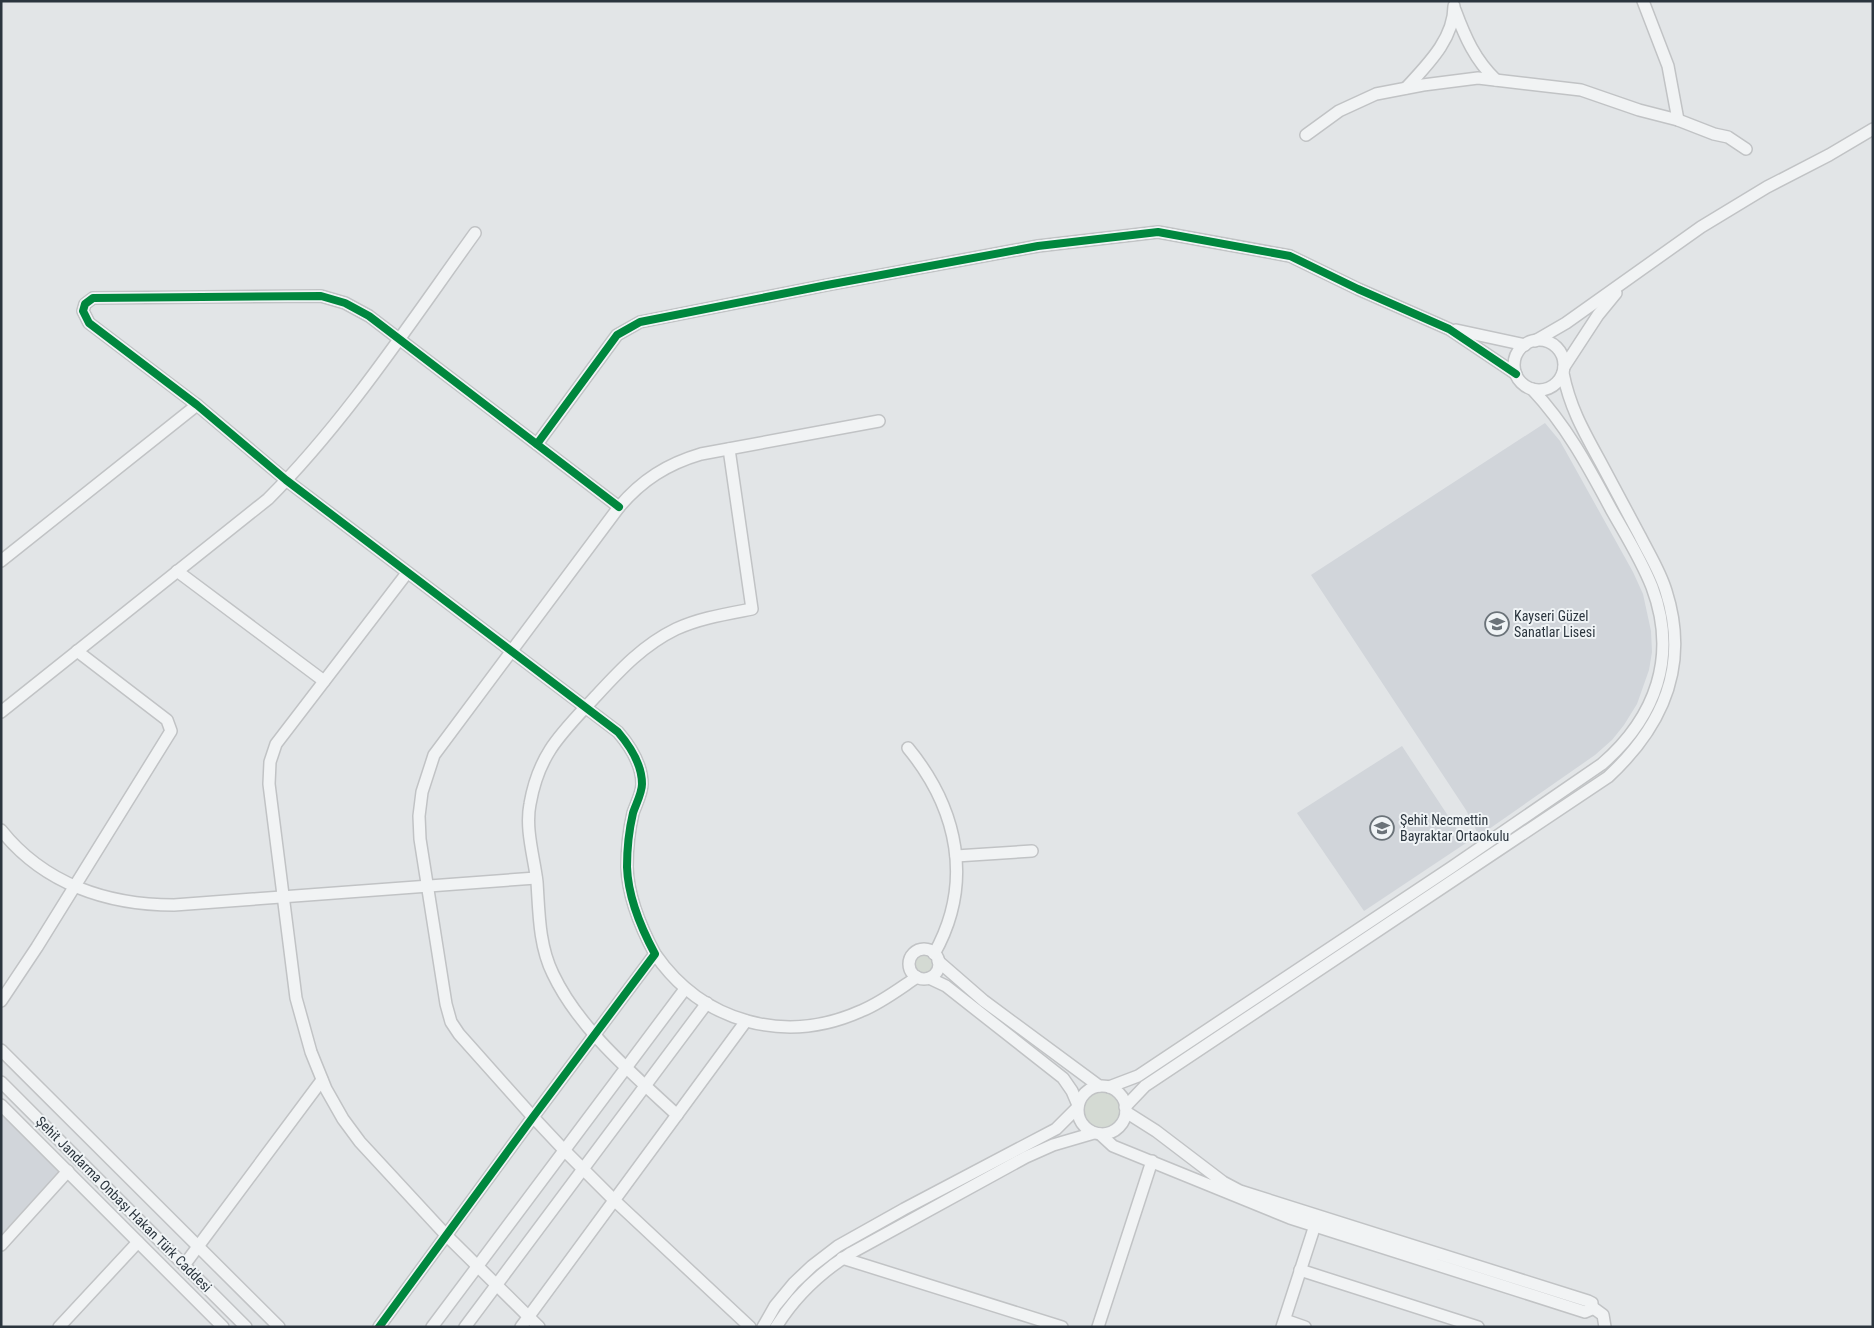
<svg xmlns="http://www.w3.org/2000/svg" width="1874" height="1328" viewBox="0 0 1874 1328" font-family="'Roboto Condensed',sans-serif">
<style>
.built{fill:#d1d5da}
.green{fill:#d4dad3}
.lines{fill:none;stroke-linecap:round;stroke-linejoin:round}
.minor-casing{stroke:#c1c3c5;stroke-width:14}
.minor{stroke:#f1f3f4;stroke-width:11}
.cycleway-casing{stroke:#f0f4f6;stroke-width:11}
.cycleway{stroke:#00873e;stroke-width:8}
.labels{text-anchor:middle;stroke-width:4;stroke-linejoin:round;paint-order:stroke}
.poi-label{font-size:14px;fill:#2b353e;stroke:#f0f4f6;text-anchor:start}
.street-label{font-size:14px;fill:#2b353e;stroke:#f0f4f6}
</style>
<rect width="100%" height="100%" fill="#e2e5e7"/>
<g class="built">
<path d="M1545 423 1560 441 1633 572 1643 594 1651 631 1652 652 1649 670 1637 704 1624 725 1612 740 1595 755 1479 836 1466 810 1311 575Z"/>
<path d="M1402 746 1466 843 1364 911 1297 813Z"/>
<path d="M8 1112 68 1171 1 1245V1117Z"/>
</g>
<g class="green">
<circle cx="924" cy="964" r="10"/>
<circle cx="1102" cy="1110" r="18"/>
</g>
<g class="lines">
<g class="minor-casing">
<g id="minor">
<path d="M1643 1 1668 66 1678 120"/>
<path d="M1455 10C1465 37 1475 60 1496 80"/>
<path d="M1406 88C1427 65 1454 39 1454 6"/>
<path d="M1306 135 1339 111 1376 94 1423 85 1478 78 1581 90 1639 110 1678 120 1714 134 1728 137 1746 149"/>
<path d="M1456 330 1525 345"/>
<circle cx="1539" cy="365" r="25"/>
<path d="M1535 341 1566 323 1701 227 1767 187 1829 155 1873 129"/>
<path d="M1564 367 1598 315 1616 293"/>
<path d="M537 444 617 335 640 322 827 285 1038 246 1158 232 1290 256 1358 289 1449 329 1516 374"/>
<path d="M1 561 197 405"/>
<path d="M177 571 324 681"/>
<path d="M407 573 276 744 270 762 269 784 296 998 311 1052 326 1089 343 1119 360 1142 446 1235 539 1327"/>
<path d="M1 712 268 499C346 421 410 323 475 233"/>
<path d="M908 748C958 809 974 883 934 954"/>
<path d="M1 830C44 884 107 905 174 905L536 878"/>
<path d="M956 856 1032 851"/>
<circle cx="924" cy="964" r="15"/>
<path d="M655 954C703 1023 785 1045 861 1011 881 1003 899 989 917 977"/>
<path d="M938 961 984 1001 1099 1086"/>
<path d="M929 978 946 986 1063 1078 1072 1091 1078 1105"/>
<path d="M1 1001 37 947 171 731 167 720 77 651"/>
<path d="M1 1050 279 1327"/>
<path d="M1 1082 246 1327"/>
<circle cx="1102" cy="1110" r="24"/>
<path d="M1109 1087 1138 1076 1452 867 1602 764C1656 717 1678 656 1652 587 1641 559 1625 534 1611 509 1588 466 1566 425 1532 389"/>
<path d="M1 1105 223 1327"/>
<path d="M1125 1107 1145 1086 1608 777C1663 726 1690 666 1666 591 1660 571 1649 554 1640 536 1627 512 1614 487 1601 463 1584 432 1570 408 1563 373"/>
<path d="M677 1115C633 1074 579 1029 553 974 539 946 539 913 537 882 534 857 525 829 530 804 539 752 563 732 596 696 620 670 643 645 676 629 700 618 726 614 752 609L729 449"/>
<path d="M1100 1134 1113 1146 1290 1218 1585 1312 1592 1309V1303L1588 1301 1240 1191 1223 1182 1156 1131 1126 1112"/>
<path d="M1 1245 68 1171"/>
<path d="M842 1258 1062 1327"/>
<path d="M185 1264 322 1080"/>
<path d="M1300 1270 1478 1327"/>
<path d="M1592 1307 1603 1315 1605 1327"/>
<path d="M1285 1320 1305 1327"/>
<path d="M59 1327 138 1242"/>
<path d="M379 1327 533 1117 655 954C641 928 628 897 627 867 627 849 629 830 633 813 636 804 642 793 642 784 642 764 630 746 618 732L286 480 197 405 89 323 83 311 85 304 93 298 321 296 345 303 369 316 619 507"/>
<path d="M432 1327 685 989"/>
<path d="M465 1327 707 1003"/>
<path d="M521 1327 746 1021"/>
<path d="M750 1327 614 1200 564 1150 533 1117 459 1034 451 1022 446 1004 420 839 419 816 422 792 434 755 619 507C642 480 667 464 701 454L879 421"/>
<path d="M763 1327 775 1306 794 1283 812 1266 838 1246 904 1209 1056 1129 1077 1108"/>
<path d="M776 1327C795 1296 821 1272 851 1253L1026 1157 1053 1145 1094 1133"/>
<path d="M1098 1327 1152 1161"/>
<path d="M1282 1327 1317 1219"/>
</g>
</g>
<use href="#minor" class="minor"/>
<g class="cycleway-casing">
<g id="cycleway">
<path d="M537 444 617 335 640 322 827 285 1038 246 1158 232 1290 256 1358 289 1449 329 1516 374"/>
<path d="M379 1327 533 1117 655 954C641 928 628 897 627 867 627 849 629 830 633 813 636 804 642 793 642 784 642 764 630 746 618 732L286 480 197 405 89 323 83 311 85 304 93 298 321 296 345 303 369 316 619 507"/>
</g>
</g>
<use href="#cycleway" class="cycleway"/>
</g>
<defs>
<g id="school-ring" transform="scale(1.25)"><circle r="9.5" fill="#f0f4f6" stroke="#6b7379" stroke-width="1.5"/><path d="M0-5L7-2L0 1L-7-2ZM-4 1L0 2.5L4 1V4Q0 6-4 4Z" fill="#6b7379"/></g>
</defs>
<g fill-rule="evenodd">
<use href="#school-ring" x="1497" y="624"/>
<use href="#school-ring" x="1382" y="828"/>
</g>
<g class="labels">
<g class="poi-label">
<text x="1514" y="621">Kayseri Güzel<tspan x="1514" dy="16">Sanatlar Lisesi</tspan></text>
<text x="1400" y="825">Şehit Necmettin<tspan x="1400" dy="16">Bayraktar Ortaokulu</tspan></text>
</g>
<g class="street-label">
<text transform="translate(124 1204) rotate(45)" y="5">Şehit Jandarma Onbaşı Hakan Türk Caddesi</text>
</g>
</g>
<rect width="1874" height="1328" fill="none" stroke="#2b353e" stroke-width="5"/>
</svg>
